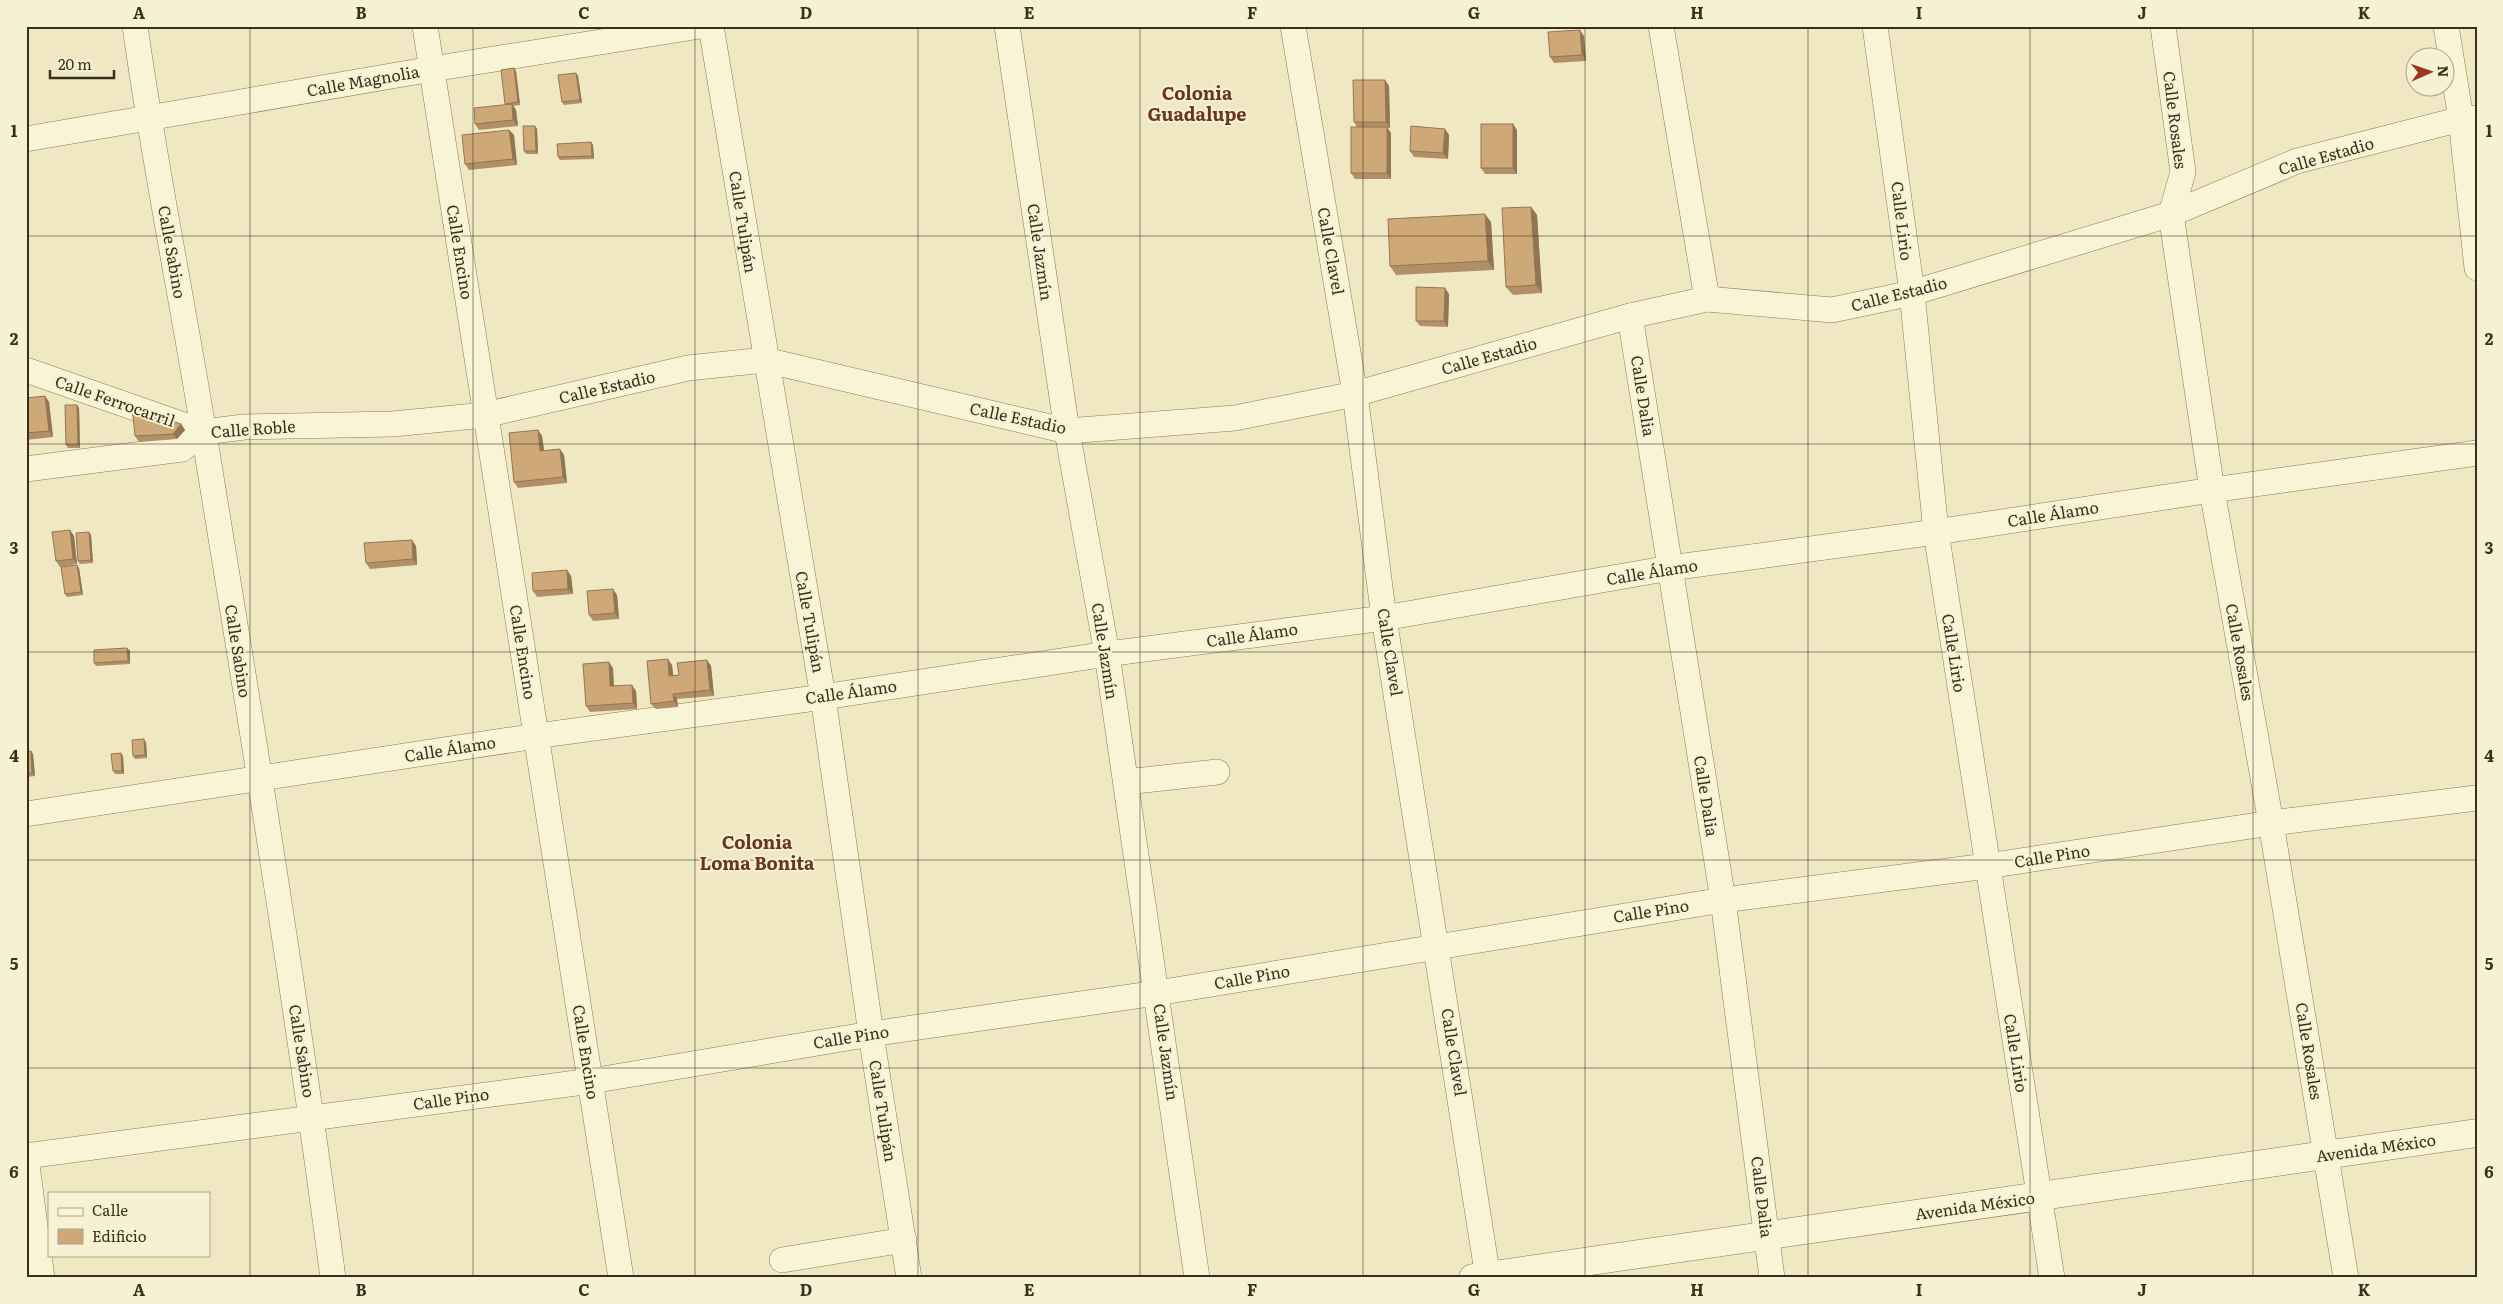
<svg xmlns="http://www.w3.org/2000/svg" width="2503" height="1304" viewBox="0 0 2503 1304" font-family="Literata,serif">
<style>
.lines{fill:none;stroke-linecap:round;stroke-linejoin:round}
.minor-casing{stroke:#8a7a59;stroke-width:26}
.tertiary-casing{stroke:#8a7a59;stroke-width:29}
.minor{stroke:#faf4d7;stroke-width:25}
.tertiary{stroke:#faf4d7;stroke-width:28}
.wall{fill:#b29067}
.shaded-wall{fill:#917654}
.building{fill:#cfa878;stroke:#917654}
.grid{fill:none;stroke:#3a2f1e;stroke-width:1;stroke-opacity:0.55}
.labels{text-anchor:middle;stroke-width:4;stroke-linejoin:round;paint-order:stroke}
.street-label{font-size:16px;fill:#3a2f1e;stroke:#f7f1d3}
.neighbourhood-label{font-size:18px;font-weight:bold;fill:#68361c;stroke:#f7f1d3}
.neatline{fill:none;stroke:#3a2f1e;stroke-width:2}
.grid-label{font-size:16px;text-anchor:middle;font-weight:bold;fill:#3a2f1e}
</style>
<rect width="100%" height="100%" fill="#f0e8c3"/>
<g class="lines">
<g class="minor-casing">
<g id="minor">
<path d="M135 26C154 163 182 298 204 434 250 715 296 996 333 1278"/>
<path d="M425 26 621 1278"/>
<path d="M711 26 823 697 871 1034 909 1278"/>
<path d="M1007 26 1067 431 1107 654 1197 1278"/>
<path d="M1293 26 1355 394 1384 618 1488 1278"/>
<path d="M1661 26 1707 299"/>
<path d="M1875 26 1912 293 1936 532 2052 1278"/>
<path d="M2163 26 2183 172 2171 214 2212 490 2271 823 2346 1278"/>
<path d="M2446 26 2461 119 2477 268"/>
<path d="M26 139 432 69 700 26"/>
<path d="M1630 316 1723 900 1772 1278"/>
<path d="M26 370 204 432"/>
<path d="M26 469 182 449 204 432 244 427 393 424 485 415 688 368 765 360 1067 431 1235 418 1355 394 1630 316 1707 299 1832 310 1912 293 2171 214 2297 161 2461 119 2477 118"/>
<path d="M1126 782 1217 772"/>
<path d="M26 814 536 736 823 697 1107 654 1384 618 1670 568 1936 532 2212 490 2477 453"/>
<path d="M26 1156 591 1081 871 1034 1157 993 1723 900 1987 866 2271 823 2477 798"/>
<path d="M26 1158 42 1278"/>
<path d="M782 1260 904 1240"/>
</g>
</g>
<g class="tertiary-casing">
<path id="tertiary" d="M1473 1278 2477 1133"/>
</g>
<use href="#minor" class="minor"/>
<use href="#tertiary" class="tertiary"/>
</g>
<g class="wall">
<path d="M1571 26H1592V27L1572 28Z"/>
<path d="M1584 36 1586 61 1554 63 1550 57Z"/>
<path d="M516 71 520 105 513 106 516 110 518 126 479 130 475 124 505 105Z"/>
<path d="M576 73 578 76 582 103 564 105 562 102Z"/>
<path d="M1385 80 1389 86 1390 128H1387L1391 133V179H1355L1351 173 1357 127 1354 122Z"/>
<path d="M535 126 537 129 538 154H526L524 151Z"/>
<path d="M1445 129 1449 135 1448 159 1414 157 1410 151Z"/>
<path d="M509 130 514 135 517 165 469 170 465 164Z"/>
<path d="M1517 130V174H1485L1481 168Z"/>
<path d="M591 142 593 145 594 159 560 160 558 157Z"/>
<path d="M1531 207 1537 215 1542 293 1513 295 1506 287Z"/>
<path d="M1491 222 1494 270 1396 275 1390 266Z"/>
<path d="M1449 294 1448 327 1420 326 1416 321Z"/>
<path d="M45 396 49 402 53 437 26 440V398Z"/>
<path d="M77 405 79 408 80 448H68L66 445Z"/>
<path d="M181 424 185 430 177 439 139 442 135 436Z"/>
<path d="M538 430 542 436 544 451 564 455 567 483 518 488 514 482Z"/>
<path d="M70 530 74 536 77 564 60 567 56 561Z"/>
<path d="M89 532 91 535 93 563 80 564 78 561Z"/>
<path d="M416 546 417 565 370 569 366 563Z"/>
<path d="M79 568 83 595 67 597 65 594Z"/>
<path d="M567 570 571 576 573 594 537 597 533 591Z"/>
<path d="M617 595 619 619 593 621 589 615Z"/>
<path d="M127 648 130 651V664L96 666 94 663Z"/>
<path d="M707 660 711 666 714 696 677 699 678 707 656 709 651 704 672 665 673 675H679Z"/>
<path d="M613 668 614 686 636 691 637 709 590 712 586 706Z"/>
<path d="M146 742 147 758 135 759 133 756Z"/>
<path d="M31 751 33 754 35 776 27 777 26 775V752Z"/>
<path d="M123 756 124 774H115L113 771Z"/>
</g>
<g class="shaded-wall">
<path d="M1580 30 1584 36 1586 61 1582 55Z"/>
<path d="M514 68 516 71 520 105 518 102Z"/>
<path d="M576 73 578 76 582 103 580 100Z"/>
<path d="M1385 80 1389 86 1390 128 1386 122Z"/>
<path d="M512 104 516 110 518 126 513 120Z"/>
<path d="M1513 124 1517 130V174L1513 168Z"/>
<path d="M535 126 537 129 538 154 536 151Z"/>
<path d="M1387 127 1391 133V179L1387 173Z"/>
<path d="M1445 129 1449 135 1448 159 1443 153Z"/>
<path d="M509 130 514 135 517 165 513 159Z"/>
<path d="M591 142 593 145 594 159 592 156Z"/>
<path d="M1531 207 1537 215 1542 293 1536 285Z"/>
<path d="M1485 214 1491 222 1494 270 1488 261Z"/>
<path d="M1445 288 1449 294 1448 327 1444 321Z"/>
<path d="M45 396 49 402 53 437 49 431Z"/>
<path d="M77 405 79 408 80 448 78 445Z"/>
<path d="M181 424 185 430 177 439 173 434Z"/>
<path d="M538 430 542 436 545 457 540 451Z"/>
<path d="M560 449 564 455 567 483 563 477Z"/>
<path d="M70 530 74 536 77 564 73 559Z"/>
<path d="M89 532 91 535 93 563 91 560Z"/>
<path d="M412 540 416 546 417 565 413 559Z"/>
<path d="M77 565 79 568 83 595 81 592Z"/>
<path d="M567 570 571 576 573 594 568 589Z"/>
<path d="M613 589 617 595 619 619 615 613Z"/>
<path d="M127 648 130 651V664L128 661Z"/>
<path d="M668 659 672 665 674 682 669 676Z"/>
<path d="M707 660 711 666 714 696 710 690Z"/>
<path d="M609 662 613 668 614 692 610 686Z"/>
<path d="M632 685 636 691 637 709 633 703Z"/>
<path d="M673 694 677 699 678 707 674 701Z"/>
<path d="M144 739 146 742 147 758 145 755Z"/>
<path d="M31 751 33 754 35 776 32 773Z"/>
<path d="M121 753 123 756 124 774 122 771Z"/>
</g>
<g class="building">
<path d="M1580 30 1582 55 1550 57 1548 32Z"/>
<path d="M514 68 518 102 505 104 501 70Z"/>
<path d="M576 73 580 100 562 102 558 75Z"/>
<path d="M1353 80H1385L1386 122H1354Z"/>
<path d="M512 104 513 120 475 124 474 108Z"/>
<rect x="1481" y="124" width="32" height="44"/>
<path d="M523 126H535L536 151H524Z"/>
<path d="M1411 126 1445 129 1443 153 1410 151Z"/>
<rect x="1351" y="127" width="36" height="46"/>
<path d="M509 130 513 159 465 164 462 135Z"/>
<path d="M591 142 592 156 558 157 557 144Z"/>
<path d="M1531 207 1536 285 1506 287 1502 208Z"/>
<path d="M1485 214 1488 261 1390 266 1388 219Z"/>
<path d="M1416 287 1445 288 1444 321H1416Z"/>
<path d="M45 396 49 431 26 433V398Z"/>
<path d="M65 405H77L78 445H66Z"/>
<path d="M132 407 181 424 173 434 135 436Z"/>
<path d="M538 430 540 451 560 449 563 477 514 482 509 433Z"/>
<path d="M70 530 73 559 56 561 52 532Z"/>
<path d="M89 532 91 560 78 561 76 533Z"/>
<path d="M412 540 413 559 366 563 364 543Z"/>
<path d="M77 565 81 592 65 594 61 567Z"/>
<path d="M567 570 568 589 533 591 532 573Z"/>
<path d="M613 589 615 613 589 615 587 591Z"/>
<path d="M127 648 128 661 94 663V650Z"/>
<path d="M668 659 669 676 679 675 677 663 707 660 710 690 673 694 674 701 651 704 647 661Z"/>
<path d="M609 662 610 686 632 685 633 703 586 706 583 664Z"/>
<path d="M144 739 145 755 133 756 132 740Z"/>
<path d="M31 751 32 773 26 774V752Z"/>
<path d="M121 753 122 771H113L111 754Z"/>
</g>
<path class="grid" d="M250 26V1278M473 26V1278M695 26V1278M918 26V1278M1140 26V1278M1363 26V1278M1585 26V1278M1808 26V1278M2030 26V1278M2253 26V1278M26 236H2477M26 444H2477M26 652H2477M26 860H2477M26 1068H2477"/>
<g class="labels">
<g class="street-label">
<text transform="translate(363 81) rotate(-10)" y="6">Calle Magnolia</text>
<text transform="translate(2175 120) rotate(83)" y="6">Calle Rosales</text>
<text transform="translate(2326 156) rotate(-16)" y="6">Calle Estadio</text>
<text transform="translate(1902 221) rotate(83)" y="6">Calle Lirio</text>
<text transform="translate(743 222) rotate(81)" y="6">Calle Tulipán</text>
<text transform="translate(1331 251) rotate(80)" y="6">Calle Clavel</text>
<text transform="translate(172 252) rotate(80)" y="6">Calle Sabino</text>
<text transform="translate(460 252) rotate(81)" y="6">Calle Encino</text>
<text transform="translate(1040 252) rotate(82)" y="6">Calle Jazmín</text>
<text transform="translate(1899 294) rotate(-14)" y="6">Calle Estadio</text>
<text transform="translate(1489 356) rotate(-16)" y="6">Calle Estadio</text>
<text transform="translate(607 387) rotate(-13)" y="6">Calle Estadio</text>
<text transform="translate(1643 396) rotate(81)" y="6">Calle Dalia</text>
<text transform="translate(115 401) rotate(19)" y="6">Calle Ferrocarril</text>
<text transform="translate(1018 418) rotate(12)" y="6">Calle Estadio</text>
<text transform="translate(253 429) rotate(-4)" y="6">Calle Roble</text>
<text transform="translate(2053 514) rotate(-9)" y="6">Calle Álamo</text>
<text transform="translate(1652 572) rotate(-9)" y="6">Calle Álamo</text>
<text transform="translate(810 622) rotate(80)" y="6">Calle Tulipán</text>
<text transform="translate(1252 635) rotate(-8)" y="6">Calle Álamo</text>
<text transform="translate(238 651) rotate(81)" y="6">Calle Sabino</text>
<text transform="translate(1105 651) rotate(81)" y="6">Calle Jazmín</text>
<text transform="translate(523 652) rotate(81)" y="6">Calle Encino</text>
<text transform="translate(1390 652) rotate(81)" y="6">Calle Clavel</text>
<text transform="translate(2240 652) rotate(80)" y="6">Calle Rosales</text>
<text transform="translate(1954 653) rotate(81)" y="6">Calle Lirio</text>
<text transform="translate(851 692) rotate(-8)" y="6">Calle Álamo</text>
<text transform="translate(450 749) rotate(-9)" y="6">Calle Álamo</text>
<text transform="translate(1706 796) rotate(81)" y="6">Calle Dalia</text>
<text transform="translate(2052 856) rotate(-9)" y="6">Calle Pino</text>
<text transform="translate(1651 911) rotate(-9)" y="6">Calle Pino</text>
<text transform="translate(1252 977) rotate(-10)" y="6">Calle Pino</text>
<text transform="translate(851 1037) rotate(-9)" y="6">Calle Pino</text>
<text transform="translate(302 1051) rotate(81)" y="6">Calle Sabino</text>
<text transform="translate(2309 1051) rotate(81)" y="6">Calle Rosales</text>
<text transform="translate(586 1052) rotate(81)" y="6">Calle Encino</text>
<text transform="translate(1166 1052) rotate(82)" y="6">Calle Jazmín</text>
<text transform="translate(1454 1052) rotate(81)" y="6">Calle Clavel</text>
<text transform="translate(2016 1053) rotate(81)" y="6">Calle Lirio</text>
<text transform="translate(451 1099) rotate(-8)" y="6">Calle Pino</text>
<text transform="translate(883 1111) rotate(81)" y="6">Calle Tulipán</text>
<text transform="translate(2376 1148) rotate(-8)" y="6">Avenida México</text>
<text transform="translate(1762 1197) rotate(83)" y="6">Calle Dalia</text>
<text transform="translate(1975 1206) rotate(-8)" y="6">Avenida México</text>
</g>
<g class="neighbourhood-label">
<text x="1197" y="100">Colonia<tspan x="1197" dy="21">Guadalupe</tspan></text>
<text x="757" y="849">Colonia<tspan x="757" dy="21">Loma Bonita</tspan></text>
</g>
</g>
<rect width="2503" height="1304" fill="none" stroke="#f7f1d3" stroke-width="55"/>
<rect x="48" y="1192" width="162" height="65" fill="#f7f1d3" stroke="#aba38b"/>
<rect x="58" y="1208" width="25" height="8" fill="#faf4d7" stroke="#aba38b"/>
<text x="92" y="1216" font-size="15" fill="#3a2f1e">Calle</text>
<rect x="58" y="1229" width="25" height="15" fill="#cfa878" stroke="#aba38b"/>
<text x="92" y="1242" font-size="15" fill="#3a2f1e">Edificio</text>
<g transform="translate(2430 72) rotate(88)"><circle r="24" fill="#f7f1d3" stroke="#aba38b"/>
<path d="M0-4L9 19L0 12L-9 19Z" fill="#9c3627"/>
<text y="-8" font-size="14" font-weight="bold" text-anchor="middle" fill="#3a2f1e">N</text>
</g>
<path d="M50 70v8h64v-8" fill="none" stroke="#3a2f1e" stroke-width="2.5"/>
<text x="58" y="70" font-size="15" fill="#3a2f1e" stroke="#f7f1d3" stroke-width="4" paint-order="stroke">20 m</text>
<rect x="28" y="28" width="2448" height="1248" class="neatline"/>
<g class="grid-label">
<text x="139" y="19">A</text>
<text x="361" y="19">B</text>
<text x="584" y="19">C</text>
<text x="806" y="19">D</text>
<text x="1029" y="19">E</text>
<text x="1252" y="19">F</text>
<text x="1474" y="19">G</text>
<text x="1697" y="19">H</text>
<text x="1919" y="19">I</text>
<text x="2142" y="19">J</text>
<text x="2364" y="19">K</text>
<text x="14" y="137">1</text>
<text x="2489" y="137">1</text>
<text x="14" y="345">2</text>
<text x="2489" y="345">2</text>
<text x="14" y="554">3</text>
<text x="2489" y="554">3</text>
<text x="14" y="762">4</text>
<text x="2489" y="762">4</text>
<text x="14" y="970">5</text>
<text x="2489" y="970">5</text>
<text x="14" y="1178">6</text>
<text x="2489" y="1178">6</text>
<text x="139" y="1296">A</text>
<text x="361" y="1296">B</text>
<text x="584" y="1296">C</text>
<text x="806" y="1296">D</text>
<text x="1029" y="1296">E</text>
<text x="1252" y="1296">F</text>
<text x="1474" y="1296">G</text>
<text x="1697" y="1296">H</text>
<text x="1919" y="1296">I</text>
<text x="2142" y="1296">J</text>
<text x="2364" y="1296">K</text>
</g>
</svg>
